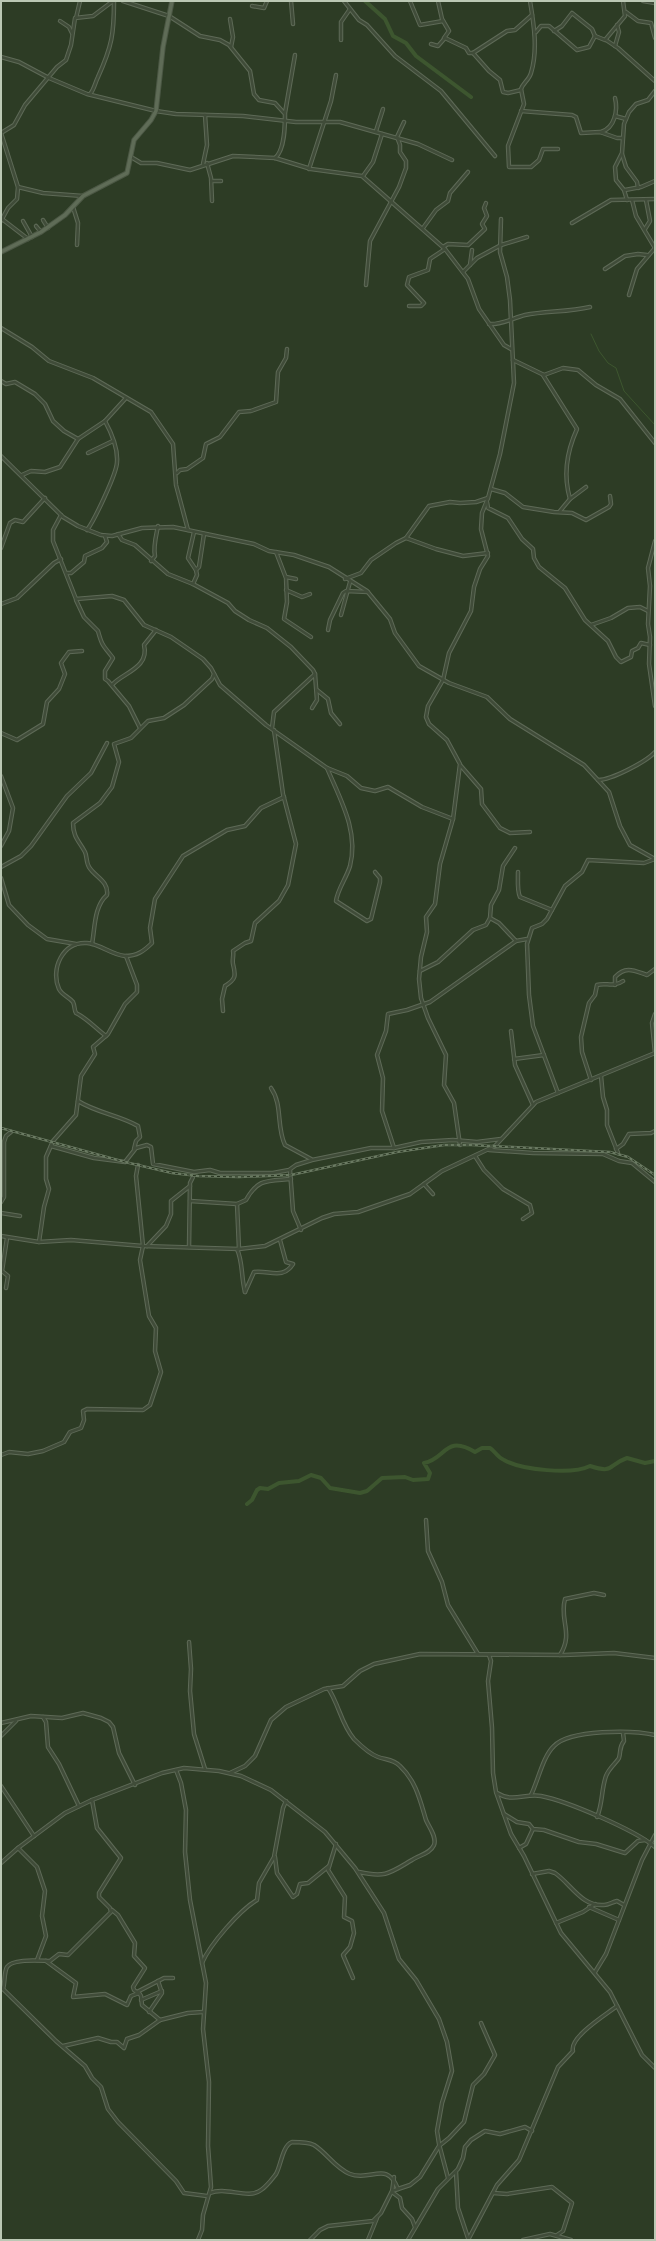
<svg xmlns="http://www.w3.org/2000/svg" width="656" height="2241" viewBox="0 0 656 2241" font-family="'Asap Condensed',sans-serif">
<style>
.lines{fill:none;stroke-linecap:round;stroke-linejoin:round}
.stream{stroke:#3d562f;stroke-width:1}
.river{stroke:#3d562f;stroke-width:4}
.minor-casing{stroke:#5e6a57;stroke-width:4.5}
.major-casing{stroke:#4c5845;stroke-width:5.5}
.minor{stroke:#404c39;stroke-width:2.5}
.major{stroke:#5f6c57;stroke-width:3.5}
.rail-casing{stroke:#6a7a62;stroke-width:2.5}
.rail{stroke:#25311e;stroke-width:1;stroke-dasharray:3;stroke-linecap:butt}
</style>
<rect width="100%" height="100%" fill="#2d3c25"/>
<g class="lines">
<path class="stream" d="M591 334 599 351 608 363 616 368 624 391 655 425"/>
<g class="river">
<path d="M365 1 385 19 393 36 406 43 416 56 471 97"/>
<path d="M247 1504 252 1500 257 1490 260 1488 268 1489 279 1483 299 1481 311 1475 321 1478 330 1488 360 1493 367 1491 382 1478 405 1477 413 1480 428 1479 430 1473 424 1463C446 1459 445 1434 475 1452L482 1448H490C495 1451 497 1457 504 1460 522 1470 572 1475 590 1466 615 1474 607 1465 627 1458L645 1463 655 1461"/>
</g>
<g class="minor-casing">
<g id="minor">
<path d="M123 1 169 16 200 36 220 40 229 45 250 71 254 94 259 100 275 103 285 114C285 125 285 150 275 158"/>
<path d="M291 1 293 24"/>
<path d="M344 1 359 20 367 25 395 56 441 91 495 156"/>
<path d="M410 1 420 25 443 21"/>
<path d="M438 1 442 19 449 31 444 38"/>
<path d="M530 1C534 25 538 50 531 73 529 80 523 83 521 89L524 104 508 146 509 167H531L539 160 543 149H558"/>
<path d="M643 1 655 3"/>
<path d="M252 6 264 8 267 1"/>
<path d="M626 12 638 21 651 23 655 38"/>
<path d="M76 18 80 1"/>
<path d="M230 19 233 37 231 47"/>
<path d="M60 21 69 27 72 33"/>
<path d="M554 31 562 26 572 13 592 29 595 36 605 40 625 16 623 1"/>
<path d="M536 32 541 26H549L577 50 589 47 595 36"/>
<path d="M341 40V22L350 9"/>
<path d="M606 40 618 48 655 81"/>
<path d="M431 44 438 46 445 38 466 48 469 53H473L507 31 515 30 532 15"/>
<path d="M615 46 619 32 617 25"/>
<path d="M473 53 489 71 500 80 503 92 508 93 521 90"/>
<path d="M1 57 19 62 49 78 87 94 156 111 176 114 243 116 296 122H340L418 144 452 160"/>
<path d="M90 94C94 90 95 83 98 77 112 46 114 34 114 1"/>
<path d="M521 111 572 115 576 117 581 133 600 132 617 138H622"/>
<path d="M285 113 295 55"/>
<path d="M615 116 626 119"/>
<path d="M376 131 383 109"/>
<path d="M601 132C615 128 618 110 615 98"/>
<path d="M1 133 14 125 25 105 57 67 66 60 71 45 75 18 93 16 113 1"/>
<path d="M1 133 18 187 17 199 8 208 1 221"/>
<path d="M622 154 626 167 637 182 638 188"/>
<path d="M131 157 141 163H157L190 170 233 156 275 158 311 169 362 176 445 249 468 279 479 309 504 345 511 349"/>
<path d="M207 163 211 178 212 201"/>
<path d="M203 164 207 145 205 115"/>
<path d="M309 169 331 101 336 75"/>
<path d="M363 176 373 162 382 134"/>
<path d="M212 181H221"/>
<path d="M18 187 43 193 83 196"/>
<path d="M625 190 641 187 655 181"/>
<path d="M627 200 624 190 616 180 615 167 622 153 624 124 629 112 636 104 648 100 655 91"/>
<path d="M632 200 636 216 655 248"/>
<path d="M73 207 78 223 77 245"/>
<path d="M2 219 28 239"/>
<path d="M43 220 48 228"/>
<path d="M23 221 32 237"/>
<path d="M572 223 611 200 655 199"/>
<path d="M36 226 41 232"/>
<path d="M423 228 436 210 448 201 450 193 468 172"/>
<path d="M645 229 650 221 646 200"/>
<path d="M443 247 448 244 468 245 485 229 482 224 487 216 484 208 486 203"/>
<path d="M470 265 472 250"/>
<path d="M605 269 625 256 638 254 647 255"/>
<path d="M463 272 477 258 501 245 527 237"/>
<path d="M366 285 370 241 399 187 406 168V161L400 152V145L397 137 404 122"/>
<path d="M629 295 637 269 655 248"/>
<path d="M409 306H421L424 303 407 285 409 277 428 270 430 259 445 249"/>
<path d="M489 324C502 325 513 318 525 315 546 311 569 312 590 307"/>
<path d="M1 328 32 347 49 361 93 378 151 412 173 444 176 485 188 530"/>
<path d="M513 360 544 375 563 368 578 370 596 385 620 399 655 443"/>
<path d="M543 375 577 429C567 451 563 475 570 499"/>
<path d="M1 381 6 384 15 382 35 394 45 404 53 421 64 431 78 439"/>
<path d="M88 453 113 441"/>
<path d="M1 456 63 517 78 526 101 535 112 536 142 528 173 527 254 544 269 551 294 555 329 567 367 591 390 619 395 633 419 666 449 683 487 697 510 719 584 765 609 792 620 826 630 845 655 859"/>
<path d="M177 473 180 470 187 469 203 458 206 444 220 437 239 412 251 411 276 402 278 372 286 358 287 349"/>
<path d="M22 475 31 471 45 472 60 467 78 439 105 421 126 398"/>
<path d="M491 489 505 493 523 507 554 512 572 513 586 520 609 507 611 504 610 496"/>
<path d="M487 502 488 508 508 518 522 539 533 549 534 558 539 567 565 588 585 620 608 641 616 657 621 662 631 657 632 651 638 648 641 643 650 645"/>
<path d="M560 511 570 499 586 487"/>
<path d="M61 515 53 530V541L76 599 112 596 124 600 144 625 171 637 203 659 211 668 220 685 266 725 327 768 347 776 361 788 375 791 388 787 422 807 453 819"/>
<path d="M87 530C94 521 117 473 117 462 118 449 111 432 105 421"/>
<path d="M194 532 188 558 196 570"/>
<path d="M118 534 122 540 135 545 168 574 193 584 228 603 235 611 249 620 267 628 291 647 313 670 315 674 313 676 274 712 272 728"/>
<path d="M406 538 436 549 463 556 488 553"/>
<path d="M655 541 648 568 650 586 648 624 650 637 649 664 655 706"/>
<path d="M1 548 10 523 15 520 23 522 45 498"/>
<path d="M276 552 286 578 287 602 284 619 311 637"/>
<path d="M151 561 155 556C153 547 156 536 158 526"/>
<path d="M67 573H71L84 562 85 556 102 548 107 542 105 536"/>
<path d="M286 577 296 579"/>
<path d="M345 579 361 573 371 560 396 543 406 538 429 506 450 502 460 503 476 502 488 498 500 454 514 383 510 300 507 277 500 252 501 219"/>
<path d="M193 584 197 575 196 570 199 567 204 534"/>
<path d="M286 590 302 597 310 594"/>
<path d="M76 600 84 617 98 631C102 646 103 645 113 658L105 671V679L108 681 129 706 140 728"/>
<path d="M1 604 17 598 54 563 61 559"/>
<path d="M341 615 350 582"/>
<path d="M591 625 611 618 628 608 640 607 648 611"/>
<path d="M328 630 330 620 343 593 346 591 368 592"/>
<path d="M112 685C122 673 150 668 144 645L156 630"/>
<path d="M317 690 328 699 331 713 340 724"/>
<path d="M312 708 317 700 315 674"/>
<path d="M1 733 17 740 43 724 47 702 59 689 65 674 61 663 69 652 82 651"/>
<path d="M461 766 481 789 482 804 500 828 510 833 530 832"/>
<path d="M327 768C340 799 359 831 350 866 346 879 338 888 336 901L367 921 371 919 380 882V878L375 872"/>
<path d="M1 776 13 808 9 831 1 846"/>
<path d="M598 780C611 780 646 762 655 752"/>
<path d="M1 867 21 856 31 846 67 796 91 773 107 743"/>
<path d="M518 872C518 879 517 891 520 897L552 910"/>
<path d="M1 878 9 905 28 925 47 939 76 944"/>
<path d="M490 918 499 923 516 941 527 939"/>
<path d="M92 944C95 928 94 906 107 895 109 881 95 877 89 867 86 862 87 856 85 852 79 841 73 837 73 823L100 803 112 787 119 762 114 744 131 738 148 721 164 718 184 705 212 679 214 674"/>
<path d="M420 971 438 962 473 930 486 925 490 918 491 905 499 890 503 866 515 848"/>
<path d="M615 985V977C626 965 635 971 647 975L655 969"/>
<path d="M223 1011 222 999 225 986C236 979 236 976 233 964 232 960 234 955 233 951L245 943 251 941 255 923 279 901 288 885 296 844 283 794 274 730"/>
<path d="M511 1031 515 1065 533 1105"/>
<path d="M106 1036C95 1028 88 1019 76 1013 74 1010 75 1006 73 1002 69 997 62 995 59 989 50 969 63 941 87 943 100 944 112 955 125 956 137 956 144 951 152 943L150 928 155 899 183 856 227 830 245 826 261 808 284 797"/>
<path d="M655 1053 652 1023 655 1014"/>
<path d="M514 1059 544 1055"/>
<path d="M601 1076 603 1097 607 1110V1125L618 1153"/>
<path d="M591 1080 582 1052 581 1037 589 1003 595 995 597 985C606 982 613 988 623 981"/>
<path d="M271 1088C283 1105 276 1126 285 1145L311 1159"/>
<path d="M558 1093 533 1026 529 995 527 944 532 928 542 924 547 919 565 886 582 872 588 860 644 863 655 859"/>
<path d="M78 1101C97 1113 119 1115 138 1126L140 1137 136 1141 134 1149"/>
<path d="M460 1145 454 1103 444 1085 446 1055 428 1018 421 998 419 979 421 957 427 932 426 917 435 904 440 864 453 819 460 764 447 740 429 724 426 717 428 706 443 680 449 653 471 611 474 587 480 569 488 556 481 529 482 513 488 498"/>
<path d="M51 1146 94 1158 125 1162 136 1148 147 1145 151 1147 153 1164 194 1172 210 1170 220 1173H273L289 1170 296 1165 312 1160 371 1148H394L421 1142 453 1140 477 1142 501 1139"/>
<path d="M394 1148 382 1111 383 1078 377 1055 386 1031 388 1014 407 1010 430 1002 516 941"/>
<path d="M616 1149 623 1144 629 1134 651 1133 655 1131"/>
<path d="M489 1150 533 1153 603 1154 619 1161 632 1163 655 1182"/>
<path d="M475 1156 484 1170 503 1189 530 1205 532 1213 523 1219"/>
<path d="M290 1170 293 1211 301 1230"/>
<path d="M424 1184 433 1194"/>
<path d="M190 1201 237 1204 246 1200C258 1178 268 1181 291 1179"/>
<path d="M1 1202 4 1197V1142L6 1136 11 1132"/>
<path d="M237 1204 239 1249"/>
<path d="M1 1213 20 1216"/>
<path d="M1 1236 39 1242 71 1240 143 1246 239 1249 265 1246 322 1218 334 1214 358 1212 410 1194 442 1171 495 1146 536 1102 655 1053"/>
<path d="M39 1242 44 1207 49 1189 46 1179V1157L53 1141 76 1115 81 1076 95 1054 93 1047 108 1034 125 1004 137 992V985L126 956"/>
<path d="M147 1246 166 1226 171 1214V1201L190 1186"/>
<path d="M189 1247 190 1183 193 1177"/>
<path d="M237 1249C243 1262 241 1277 245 1292"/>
<path d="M6 1288 8 1276 2 1271 7 1238"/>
<path d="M245 1292 254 1272C269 1270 283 1280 293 1264L286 1262 280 1240"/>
<path d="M1 1455 9 1452 28 1454 43 1451 64 1442 70 1432 81 1428 84 1420 83 1411 87 1409 143 1410 150 1405 161 1372 155 1351 156 1328 149 1316 140 1260 143 1246 136 1176 138 1165"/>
<path d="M426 1520 428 1551 442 1582 448 1605 478 1654"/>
<path d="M189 1642 191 1669 190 1691 194 1734 205 1769"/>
<path d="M489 1655 491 1661 488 1681 492 1728 493 1773 496 1792 511 1834 524 1856 561 1933 610 1992 642 2055 655 2068"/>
<path d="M560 1655C574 1633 559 1620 565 1599L594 1593 604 1595"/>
<path d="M328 1688C339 1704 341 1724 354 1739 360 1745 370 1754 378 1757 386 1760 393 1759 400 1766 416 1781 420 1800 426 1820 429 1827 437 1837 434 1845 430 1854 419 1855 412 1860 390 1873 386 1878 359 1872"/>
<path d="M43 1717 46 1722 48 1747 59 1764 79 1806"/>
<path d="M1 1723 31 1716 62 1718 83 1713 101 1718 109 1722 113 1727 119 1753 135 1785"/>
<path d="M1 1736 16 1721"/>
<path d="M176 1770 181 1783 186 1810 185 1852 190 1900 206 1983 203 2029 209 2082 208 2146 211 2187 203 2215 202 2230 198 2240"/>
<path d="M230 1773 245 1766 255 1756 271 1720 286 1707 324 1689 343 1686 360 1671 374 1664 420 1654 564 1655 614 1653 655 1658"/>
<path d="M1 1786 34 1836"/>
<path d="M497 1793C513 1803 525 1793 541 1796 567 1801 635 1830 655 1847"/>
<path d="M531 1795C538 1781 543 1756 554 1746 570 1729 633 1730 655 1735"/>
<path d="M504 1814 517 1822 529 1824 533 1829 544 1830 579 1842 596 1844 625 1853 638 1841 645 1840"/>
<path d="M597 1817C603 1803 601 1790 606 1776 609 1768 617 1762 619 1758 621 1751 619 1747 624 1741L623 1733"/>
<path d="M336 1844 328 1870 345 1897 344 1917 352 1921 354 1933 350 1947 343 1955 353 1978"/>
<path d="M18 1848 37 1867 45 1891 42 1916 46 1936 37 1960"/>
<path d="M519 1848 526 1844 533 1829"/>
<path d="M275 1857 277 1873 293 1897 297 1894 300 1884 308 1883 329 1866"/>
<path d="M1 1863 18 1848 65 1813 92 1800 162 1773 184 1768 219 1771 241 1776 271 1790 325 1832 355 1868 384 1913 399 1959 416 1980 439 2019 447 2042 452 2071 442 2103 437 2131 439 2144 448 2178"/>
<path d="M532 1874 549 1871 555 1873C571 1884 582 1907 604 1905 609 1905 612 1902 617 1901L624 1905"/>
<path d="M589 1907 619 1920"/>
<path d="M112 1910 118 1915 135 1943 134 1956 145 1968 133 1987 134 1990 138 1993"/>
<path d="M556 1923 583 1912 595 1904"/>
<path d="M46 1961 76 1983 73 1997 105 1994 127 2005 131 1996 139 1993 141 1996 142 2005 160 2020"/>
<path d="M202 1963C210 1944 240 1910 257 1900L259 1883 274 1857 283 1808 286 1801"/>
<path d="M595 1972 606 1954 642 1860 655 1835"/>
<path d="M1 1987 56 2041 85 2066 92 2078 101 2087 108 2109 118 2122 176 2181 184 2193 207 2196"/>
<path d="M3 1989C5 1983 4 1972 7 1967 13 1958 41 1961 50 1961L59 1954 68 1955 111 1912 110 1908 99 1897V1893L121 1858 97 1828 92 1800"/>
<path d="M137 1992 164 1978H173"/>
<path d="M141 2000 162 1991"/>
<path d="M149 2012 162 1993 158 1981"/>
<path d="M63 2046 98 2038 111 2042H117L124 2048 127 2039 139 2035 160 2020 188 2013 203 2012"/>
<path d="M456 2172 458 2208 468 2238"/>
<path d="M394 2177 392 2192 400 2198 402 2208 412 2219 415 2227"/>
<path d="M210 2193C226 2186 248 2200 261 2190 267 2186 272 2179 276 2174 281 2166 282 2146 292 2142 299 2142 308 2142 314 2145 327 2153 335 2168 350 2174 371 2182 387 2160 398 2189"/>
<path d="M493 2193 507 2194 552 2187 572 2203 563 2231 557 2235"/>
<path d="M310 2240 320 2230 328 2226 373 2221 381 2213 392 2191 410 2185 420 2177 439 2146 449 2138 464 2122 473 2085 484 2074 495 2055 481 2023"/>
<path d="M368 2240 377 2218"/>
<path d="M408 2240 438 2189 458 2169 463 2158 465 2147 471 2140 485 2131 500 2134 525 2127 532 2131"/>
<path d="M468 2240 497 2185 519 2160 558 2067 573 2051C569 2037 607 2014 617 2006"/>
<path d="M523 2240 550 2234 571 2240"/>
</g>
</g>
<g class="major-casing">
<path id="major" d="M1 252 41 232 65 215 83 196 127 173 134 140 151 120 156 111 163 47 172 1"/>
</g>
<use href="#minor" class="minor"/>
<use href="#major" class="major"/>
<g class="rail-casing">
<path id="rail" d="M1 1128 125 1162 172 1173 198 1176 239 1177 291 1175 397 1152 444 1145H472L610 1152 628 1157 655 1175"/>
</g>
<use href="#rail" class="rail"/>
</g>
<rect width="656" height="2241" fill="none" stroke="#bbc8b4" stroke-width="4"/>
</svg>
